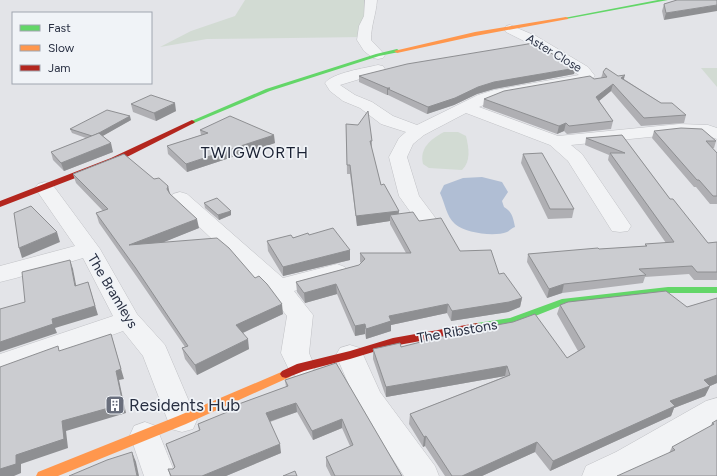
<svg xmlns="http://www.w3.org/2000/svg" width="717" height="476" viewBox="0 0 717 476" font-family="Figtree,sans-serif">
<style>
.green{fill:#d2dbd3}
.water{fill:#b0bed4}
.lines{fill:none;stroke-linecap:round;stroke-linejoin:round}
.street-casing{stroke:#c1c2c6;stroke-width:1}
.street{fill:#f2f3f5;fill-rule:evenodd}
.fast{fill:#63d668;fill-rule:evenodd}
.slow{fill:#ff974d;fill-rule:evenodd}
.jam{fill:#b3261e;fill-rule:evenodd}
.wall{fill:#afafb3}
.shaded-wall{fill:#8e8f92}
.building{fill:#cbccd0;stroke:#8e8f92}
.labels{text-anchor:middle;stroke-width:3.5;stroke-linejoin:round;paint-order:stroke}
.far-street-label{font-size:12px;fill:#282f42;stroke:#f0f3f7}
.street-label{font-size:14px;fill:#282f42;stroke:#f0f3f7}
.quarter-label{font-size:16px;letter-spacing:1px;fill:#1a2133;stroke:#f0f3f7}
.near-poi-label{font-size:17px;fill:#282f42;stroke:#f0f3f7;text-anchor:start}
</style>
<rect width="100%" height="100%" fill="#e3e4e8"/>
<g class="green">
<path d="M245 0H371L364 37 207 39 160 47 191 31 235 16Z"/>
<path d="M701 68H717V87Z"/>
<path d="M444 132H458L466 136C469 149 471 161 462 170L429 168 423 164C419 148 431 139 444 132Z"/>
</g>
<path class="water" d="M482 177 502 182 508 192 502 201 504 207C512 212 513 217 515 227 512 228 509 231 507 232 494 237 465 233 455 224 446 216 445 203 440 193L444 185 463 178Z"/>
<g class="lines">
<g class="street-casing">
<g id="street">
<path d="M365 0H377C376 15 371 25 371 40L385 55 383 58 378 59 373 58 364 51 357 40 359 26 364 16Z"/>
<path d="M510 25 536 36 588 67 595 76 588 82 502 97 479 107 558 136 679 124 708 125 717 128V139L705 135 679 134 571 145 582 154 631 226 628 231 620 232 612 231 568 161 550 145 466 113 424 135 413 144 407 157 419 196 437 220 433 224 426 226 419 224 399 196 389 157 399 138 406 132 381 124 360 108 343 101 330 91 325 83C332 73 365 68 378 65L383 66 385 69 383 72 340 85 355 95 372 102 393 116 417 125 478 95 494 90 579 75 526 42 506 32 504 29 506 26Z"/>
<path d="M45 182 52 184 100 249 137 314 165 345 197 420 193 429 182 432 171 429 143 356 123 331 0 376V354L113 316 83 258 16 278 0 282V266L75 246 35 188 38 184Z"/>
<path d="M180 192 187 194 283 278 337 264 345 267 349 272 345 277 294 291 313 315 309 353 315 367 311 374 301 378 291 374 281 353 287 316 269 293 173 202 170 198 173 194Z"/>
<path d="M350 345 360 348 380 392 435 466 439 476H404L358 406 336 355 340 348Z"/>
<path d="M717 398V425L638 472 630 476H582L586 466 616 452 706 401Z"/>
<path d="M145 422 156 426 176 476H144L130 435 134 426Z"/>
</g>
</g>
<use href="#street" class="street"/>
<g class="fast">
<path d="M658 0H668L566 19 564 18Z"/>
<path d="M397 49 400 51 399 52 379 56 270 91 194 123 192 124 189 122 266 89 376 54Z"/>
<path d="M668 287H717V293H668L563 305 515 324 477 331 473 330 472 327 473 324 477 323 510 318 562 299Z"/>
</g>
<g class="slow">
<path d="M566 17 568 18V19L475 36 397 53 394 51 475 32Z"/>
<path d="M286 370 290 371 292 374 290 377 186 424 58 476H36L38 472 178 416Z"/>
</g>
<g class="jam">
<path d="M192 120 195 122 194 123 117 162 0 207V201L111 158Z"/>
<path d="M477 323 481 324 482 327 481 330 393 346 350 359 304 371 286 378 282 377 280 374 282 371 297 364 350 351 393 338Z"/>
</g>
</g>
<g class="wall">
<path d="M677 0 664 20 662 11 664 4Z"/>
<path d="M603 72 624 79 661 103 686 115 684 123 641 126 611 91 599 101 613 121 611 129 567 134 564 131 557 134 483 107 484 99 601 78Z"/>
<path d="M574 74 494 89 477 94 454 105 427 114 388 95H387L359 82V76Z"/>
<path d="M131 104 176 111 156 121 133 112Z"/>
<path d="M131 120 102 136 113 152 64 171 53 160 51 152 86 138 72 133 70 129Z"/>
<path d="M346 124 372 141V150L381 185 399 214 419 221 460 251 499 274 522 298 520 307 508 312 451 321 447 313 391 325V331L366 339 365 334 355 336 337 294 305 303 297 292 296 282 359 265 361 263 360 262V253H406L390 224V221L357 226 350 174H347Z"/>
<path d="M200 130 275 143 187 172 168 154 167 146 201 135Z"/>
<path d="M654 131 716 141 714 148H712L717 153V204H710L696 187H694L652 138Z"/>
<path d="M622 135 670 199 708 243 717 242V280H694L689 274 645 277 643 283 562 293 547 298 527 262 528 254 645 246V244L666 243 608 160 609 155 585 145 586 138Z"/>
<path d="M523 154 574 209 572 218 548 219 521 163Z"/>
<path d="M73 174 154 179 168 186 170 194 199 228 163 242 283 314 243 333 249 349 197 375 185 359 182 348 185 347 137 277 99 223 96 213 103 211 76 183Z"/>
<path d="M204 203 231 215 219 220 205 208Z"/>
<path d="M309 235 350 250V260L283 276 268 251 267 241Z"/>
<path d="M717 298V383L710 386 705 396 674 408 671 416 550 471 535 452 482 476H445L425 446 423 447 409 424 410 414 506 376H505L386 397 373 359V349L401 347 567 358 578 351 557 314 560 305 687 307Z"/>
<path d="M336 363 402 476H331L326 466V457L350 446 342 428 313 440 297 412 270 422 281 453 226 476H170L168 469H173L174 467 169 453 166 444 199 431 198 424 237 409 236 405 286 387 285 380Z"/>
<path d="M717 420V476L669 453 672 447 710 427 712 423Z"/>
</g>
<g class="shaded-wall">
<path d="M717 5V11L664 20 666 13Z"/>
<path d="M576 68 574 74 494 89 477 94 454 105 427 114 428 107 478 87 494 82Z"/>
<path d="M625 75 623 82 621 78Z"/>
<path d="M613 84 611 91 594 105 596 97Z"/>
<path d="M387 88H390L388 89V95H387Z"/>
<path d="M175 103 176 111 156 121 154 113Z"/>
<path d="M130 116 131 120 94 141 93 136Z"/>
<path d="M566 123 564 131 557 134 559 126Z"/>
<path d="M274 135 275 143 187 172 186 164Z"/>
<path d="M111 143 113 152 64 171 61 163Z"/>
<path d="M168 186 170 195 167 189Z"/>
<path d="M231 211V215L219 220 218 215Z"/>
<path d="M399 211 398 220 390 215V221L357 226 356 216Z"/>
<path d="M197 219 199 228 132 255 129 245Z"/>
<path d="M57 232 60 242 22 258 19 248Z"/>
<path d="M350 250V260L283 276V267Z"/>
<path d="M70 260 73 269 78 295 75 286Z"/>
<path d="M88 282 98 315 55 328 57 333 0 352V342L52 319Z"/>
<path d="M336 284 337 294 305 303 304 293Z"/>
<path d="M564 284 562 293 547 298 549 289Z"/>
<path d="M522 298 520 307 508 312 451 321 452 311Z"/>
<path d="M282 304 283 314 238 335 236 325Z"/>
<path d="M448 304 447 313 391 325V331L366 339V329L389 316Z"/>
<path d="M365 324V334L355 336V326Z"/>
<path d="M111 334 124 379 119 380 126 413 66 431 68 448 21 464V473L14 476H0V469L16 455 62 421 116 371Z"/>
<path d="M248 339 249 349 197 375 195 365Z"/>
<path d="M507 366 505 376 386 397V387Z"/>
<path d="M717 375V383L701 390 710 386 705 396 674 408 671 416 550 471 553 461 670 401 704 380Z"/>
<path d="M296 403 297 412 268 422 266 413Z"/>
<path d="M342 419V428L313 440 312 431Z"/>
<path d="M426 436 425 446 423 447 424 437Z"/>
<path d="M537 442 535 452 482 476H462Z"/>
<path d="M280 444 281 453 226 476H202Z"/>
<path d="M132 452 136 462 139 476H137Z"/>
</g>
<g class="building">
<path d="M677 0H717V5L666 13 664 4Z"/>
<path d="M534 43 576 68 494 82 478 87 455 98 428 107 388 89 390 88H387L359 76 407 64Z"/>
<path d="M606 68 618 76 625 75 621 78 661 103H672L686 115 644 118 613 84 596 97 613 121 569 126 566 123 559 126 484 99 504 91 590 76 594 79 607 77 603 72Z"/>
<path d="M151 95 175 103 154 113 131 104Z"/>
<path d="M107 110 130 116 99 133 92 136 70 129Z"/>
<path d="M368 111 372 141H370L381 185 384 184 399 211 356 216 350 165H347L346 124 358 125Z"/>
<path d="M230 116 274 135 186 164 167 146 208 133 200 130Z"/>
<path d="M681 128 702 129 716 141H706L717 153V196H713L699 180H697L654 131Z"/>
<path d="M99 133 111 143 61 163 51 152Z"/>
<path d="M622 135 670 199H673L708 243 717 242V272H697L692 266 639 269 646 275 564 284 549 289 528 254 598 248 599 249 647 246 645 244 674 242 610 153H625L586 138Z"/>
<path d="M542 153 574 209H550L523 154Z"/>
<path d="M124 154 154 179 159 178 168 186 167 189 170 194 197 219 129 245 217 238 229 248 255 278 259 276 267 284 282 304 236 325 248 339 195 365 182 348 188 346 135 267 96 213 108 209 73 174Z"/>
<path d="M217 198 231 211 218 215 204 203Z"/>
<path d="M31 206 57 232 19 248 14 213Z"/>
<path d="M413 212 419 221 441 218 460 251 491 250 499 274 504 273 522 298 509 302 452 311 448 304 389 316 391 321 366 329 365 324 355 326 336 284 304 293 296 282 359 265 365 259 360 253H411L390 215Z"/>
<path d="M333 228 350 250 283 267 267 241 291 235 293 238 308 233 309 235Z"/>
<path d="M70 260 75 286 88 282 95 306 52 319 53 324 0 342V309L25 302 22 272Z"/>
<path d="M666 291 687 307 717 298V375L704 380 710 386 670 401 675 406 553 461 537 442 462 476H452L426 436 424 437 410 414 510 375 507 366 386 387 373 349 400 343 401 347 464 331 513 322 535 314 567 358 585 347 560 305 568 302Z"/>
<path d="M111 334 121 369 116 371 123 404 62 421 64 439 16 455V464L0 469V367L58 346 59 351Z"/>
<path d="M336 363 402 476H335L326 457 353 445 342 419 312 431 296 403 266 413 280 444 202 476H171L168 469H173L175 467 166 444 200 430 198 424 237 408 236 405 288 386 285 380Z"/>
<path d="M717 420V476H617L675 450 672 447 714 424 712 423Z"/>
<path d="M132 452 137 476H69L107 460Z"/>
<path d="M295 471 297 476H283Z"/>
</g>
<defs>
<g id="building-square" transform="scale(1)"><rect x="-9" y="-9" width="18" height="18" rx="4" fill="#696e7c" stroke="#f0f3f7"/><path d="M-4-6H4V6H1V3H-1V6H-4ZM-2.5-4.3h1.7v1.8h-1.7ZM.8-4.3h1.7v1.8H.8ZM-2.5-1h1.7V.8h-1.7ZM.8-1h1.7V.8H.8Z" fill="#fff"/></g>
</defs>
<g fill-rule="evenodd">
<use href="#building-square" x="115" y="405"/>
</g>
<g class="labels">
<g class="far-street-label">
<text transform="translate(554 53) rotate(31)" y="4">Aster Close</text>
</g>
<g class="street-label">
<text transform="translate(113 291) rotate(59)" y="5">The Bramleys</text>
<text transform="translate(457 331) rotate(-10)" y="5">The Ribstons</text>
</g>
<g class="quarter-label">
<text x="255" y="158">TWIGWORTH</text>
</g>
<g class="near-poi-label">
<text x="129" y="411">Residents Hub</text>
</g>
</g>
<rect x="12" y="12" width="140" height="72" fill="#f0f3f7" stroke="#a0a5af"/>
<rect x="20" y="25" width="20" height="6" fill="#63d668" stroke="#a0a5af"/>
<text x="48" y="32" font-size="12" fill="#282f42">Fast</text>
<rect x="20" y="45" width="20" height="6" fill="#ff974d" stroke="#a0a5af"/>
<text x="48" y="52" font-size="12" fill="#282f42">Slow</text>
<rect x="20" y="65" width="20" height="6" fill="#b3261e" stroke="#a0a5af"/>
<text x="48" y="72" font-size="12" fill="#282f42">Jam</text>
</svg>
